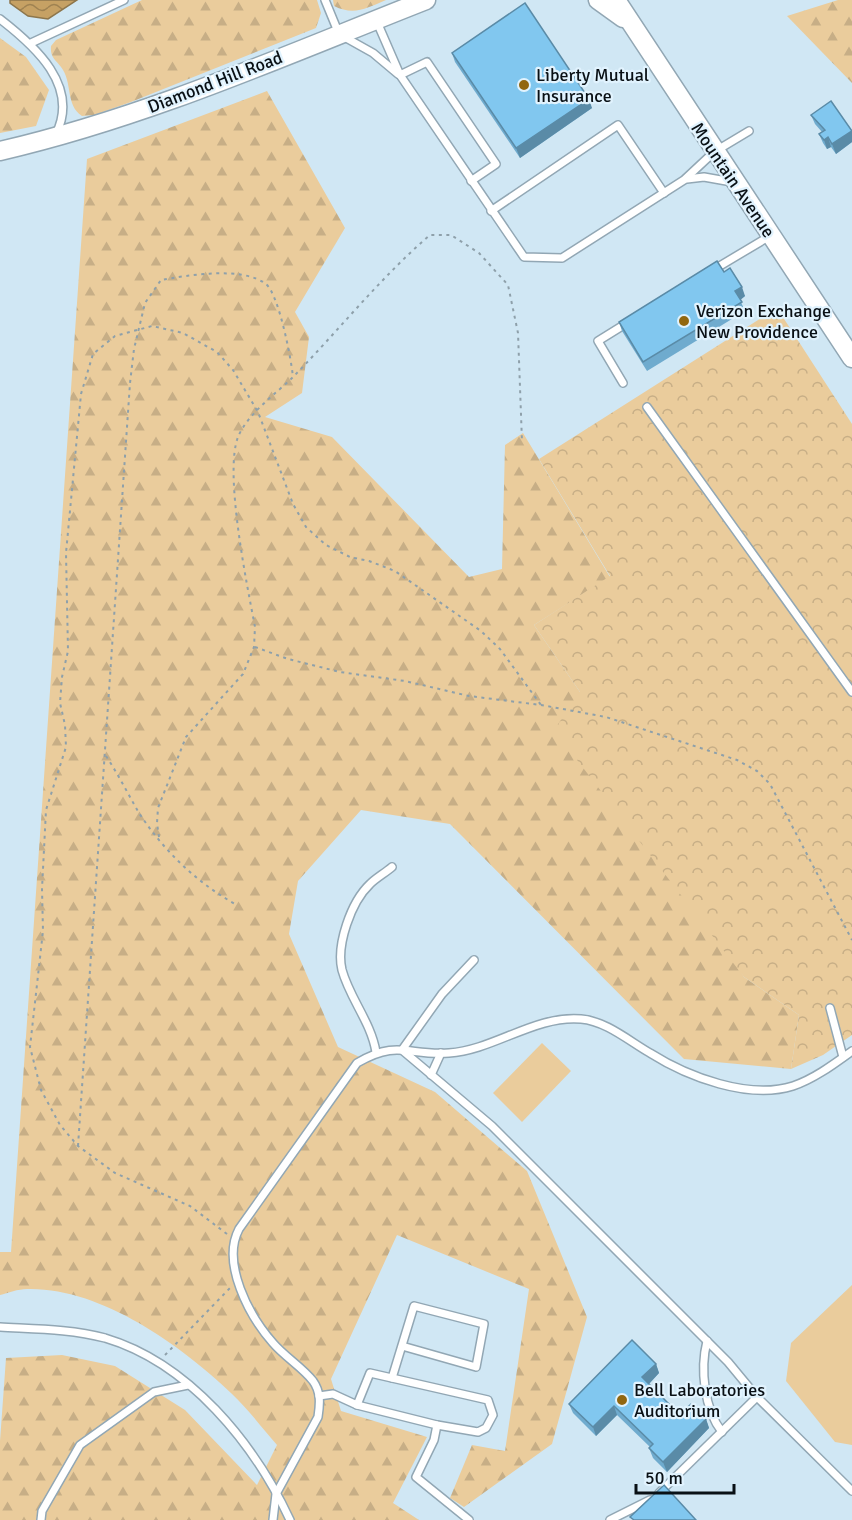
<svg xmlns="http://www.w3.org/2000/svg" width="852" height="1520" viewBox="0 0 852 1520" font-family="Signika,sans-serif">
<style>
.grass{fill:#eacc9c}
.forest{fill:url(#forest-firs)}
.park{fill:url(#park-crowns)}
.water{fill:url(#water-waves);stroke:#8d764c;stroke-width:1.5}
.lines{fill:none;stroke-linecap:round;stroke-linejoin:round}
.service-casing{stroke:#92a7b4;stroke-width:10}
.secondary-casing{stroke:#92a7b4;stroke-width:21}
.path{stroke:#8ea0aa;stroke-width:2;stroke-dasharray:3 4.5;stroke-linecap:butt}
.service{stroke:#fff;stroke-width:7}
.secondary{stroke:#fff;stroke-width:18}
.wall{fill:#6fabce}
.shaded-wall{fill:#5a8ba7}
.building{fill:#81c7ef;stroke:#5a8ba7;stroke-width:1.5}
.poi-dot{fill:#916710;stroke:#e1f3fe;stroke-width:2}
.labels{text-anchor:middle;stroke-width:4.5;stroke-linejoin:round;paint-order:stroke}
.poi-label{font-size:18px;fill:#091015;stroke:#e1f3fe;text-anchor:start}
.street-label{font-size:18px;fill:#091015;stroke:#e1f3fe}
</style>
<defs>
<pattern id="forest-firs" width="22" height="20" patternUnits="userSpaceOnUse" patternTransform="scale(1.5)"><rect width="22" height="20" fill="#eacc9c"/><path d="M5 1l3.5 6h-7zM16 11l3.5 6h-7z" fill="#c7ae86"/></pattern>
<pattern id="park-crowns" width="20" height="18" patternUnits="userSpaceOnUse" patternTransform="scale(1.5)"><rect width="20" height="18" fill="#eacc9c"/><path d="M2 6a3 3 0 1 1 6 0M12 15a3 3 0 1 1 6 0" fill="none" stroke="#c7ae86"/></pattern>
<pattern id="water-waves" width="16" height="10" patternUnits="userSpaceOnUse" patternTransform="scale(1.5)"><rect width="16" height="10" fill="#c6a164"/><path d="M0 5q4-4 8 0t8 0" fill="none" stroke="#9f8251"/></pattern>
</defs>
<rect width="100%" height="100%" fill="#d0e7f4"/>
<g class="grass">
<path d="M542 1043 571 1071 522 1122 493 1093Z"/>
<path d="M852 1285V1445L835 1442 786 1381 791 1343Z"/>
</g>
<g class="forest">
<path d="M142 0H317L321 13 316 28 131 102 94 115 82 116C65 105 73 82 61 67 55 59 50 57 51 46L56 40Z"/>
<path d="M333 0H386C367 8 354 16 334 6Z"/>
<path d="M838 0H852V83L787 16Z"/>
<path d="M0 38 26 57 49 90 36 126 0 133Z"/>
<path d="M267 91 345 228 295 312 309 337 302 393 265 417 332 437 469 577 502 569 505 445 523 433 610 577 534 625 580 692 744 977 799 1015 791 1069 684 1059 450 824 361 810 298 881 289 934 338 1047 435 1092 527 1171 587 1317 552 1444 464 1507 450 1498 472 1445 505 1451 529 1289 397 1235 331 1379 341 1411 427 1437 393 1503 419 1520H0V1441L6 1358 62 1355 115 1366 185 1410 257 1485 277 1445C262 1428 248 1409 231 1393 181 1345 100 1287 27 1289 18 1289 8 1293 0 1295V1252H11L87 159Z"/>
</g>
<path class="park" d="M777 308 852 424V1035L823 1055 791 1069 799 1015 744 977 554 730 580 692 534 625 610 576 539 459Z"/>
<path class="water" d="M10 0H77L48 19 28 16 10 3Z"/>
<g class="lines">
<g class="service-casing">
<g id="service">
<path d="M325 0 339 34 373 53 398 74"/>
<path d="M0 19C35 46 80 86 56 134"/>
<path d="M377 22 400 75 524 257 562 258 684 180 714 152 749 131"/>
<path d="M31 43 124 0"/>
<path d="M400 75 427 62 496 164 471 181"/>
<path d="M687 179 704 177 732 182"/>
<path d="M491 211 618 125 664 193"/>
<path d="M713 270 770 236"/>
<path d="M623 383 598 341 627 323"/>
<path d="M647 407 852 692"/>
<path d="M474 960 442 994 402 1050 492 1126 728 1362 757 1397 852 1491"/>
<path d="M830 1008 843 1057"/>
<path d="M376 1052C371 1022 350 999 342 970 336 945 351 902 370 884 376 878 385 873 392 867"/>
<path d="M431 1075 441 1053"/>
<path d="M0 1327C35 1329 71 1329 105 1338 189 1363 254 1443 290 1520"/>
<path d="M707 1341C700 1369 704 1409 722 1432"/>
<path d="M370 1373 488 1400 493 1415 486 1428 478 1432 437 1425 357 1405Z"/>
<path d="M392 1378 414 1306 484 1324 476 1367 402 1346"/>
<path d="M319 1396 333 1394 357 1405"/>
<path d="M437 1425 434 1440 416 1477 469 1520"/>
<path d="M659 1493 757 1397"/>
<path d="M41 1520 42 1511 80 1445 154 1392 188 1385"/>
<path d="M273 1520 276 1494 318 1417C320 1404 321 1392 313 1381 302 1367 285 1357 273 1343 249 1316 221 1263 239 1229L357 1063C398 1039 408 1056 449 1053 494 1050 535 1015 581 1019 606 1021 629 1041 650 1053 688 1077 749 1100 793 1086 814 1079 834 1064 852 1051"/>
<path d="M610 1520 650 1500"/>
</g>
</g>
<g class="secondary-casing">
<g id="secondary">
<path d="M598 0 623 18"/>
<path d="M616 0 852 358"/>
<path d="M0 151C147 117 286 55 426 0"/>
</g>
</g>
<g class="path">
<path d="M255 647 288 659 340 672 405 681 469 696 541 705 606 717 737 760 757 771 770 784 852 940"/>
<path d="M106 756C118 774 128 794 139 813 164 851 198 884 237 905"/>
<path d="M159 837 157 823 158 808 186 737 243 674 254 647 255 627C247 585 224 473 238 437 248 413 276 394 294 376 338 331 382 276 430 235H451L479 253 508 285 518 333 522 442"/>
<path d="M78 1146 130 383 134 349 145 303 161 280C189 275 242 266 266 284 279 295 291 358 293 377"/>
<path d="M227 1234 190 1206 115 1173 78 1146 60 1125 41 1090 30 1047 43 931 42 889 46 810 66 747 65 725 60 703 62 677 68 651 66 553 81 394 93 354 115 336 152 326 183 333 217 352 233 370 258 412 293 504 306 527 326 545 350 557 369 561 395 571 481 631 500 649 541 705"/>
<path d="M165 1355 230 1288"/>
</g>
<use href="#service" class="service"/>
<use href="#secondary" class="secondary"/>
</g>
<g class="wall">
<path d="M452 53 592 108 520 158 455 62Z"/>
<path d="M811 115 852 131V142L836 154 831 147 827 149 823 143 819 134 822 132 815 124Z"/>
<path d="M724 272 745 296 740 300 745 311 647 371 622 331 619 322Z"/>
<path d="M656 1364 659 1373 649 1384 680 1415 706 1419 709 1428 667 1472 653 1458 649 1448 650 1447 617 1415 596 1436 573 1413 569 1404Z"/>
</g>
<g class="shaded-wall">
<path d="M589 99 592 108 520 158 516 148Z"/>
<path d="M852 131V142L836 154 832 144Z"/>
<path d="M828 137 831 147 827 149 824 140Z"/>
<path d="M742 287 745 296 739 301 735 291Z"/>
<path d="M656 1364 659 1373 646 1387 642 1377Z"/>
<path d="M614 1406 617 1415 596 1436 593 1427Z"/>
<path d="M706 1419 709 1428 667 1472 663 1462Z"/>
</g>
<g class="building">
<path d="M525 3 589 99 516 148 452 53Z"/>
<path d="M831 101 852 131 832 144 828 137 824 140 819 134 825 130 811 115Z"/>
<path d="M717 261 724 272 730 268 742 287 735 291 742 302 643 362 619 322Z"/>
<path d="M632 1340 656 1364 642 1377 680 1415 691 1404 706 1419 663 1462 649 1448 653 1444 614 1406 593 1427 569 1404Z"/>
<path d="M664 1485 696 1520H634L630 1517Z"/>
</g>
<g class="poi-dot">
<circle cx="524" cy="85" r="6"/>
<circle cx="684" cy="321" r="6"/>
<circle cx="622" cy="1400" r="6"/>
</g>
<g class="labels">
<g class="poi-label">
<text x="536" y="81">Liberty Mutual<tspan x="536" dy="21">Insurance</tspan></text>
<text x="696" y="317">Verizon Exchange<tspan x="696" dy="21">New Providence</tspan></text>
<text x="634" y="1396">Bell Laboratories<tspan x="634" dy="21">Auditorium</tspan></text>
</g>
<g class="street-label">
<text transform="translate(215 82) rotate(-21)" y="6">Diamond Hill Road</text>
<text transform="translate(733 180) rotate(56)" y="6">Mountain Avenue</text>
</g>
</g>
<path d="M636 1484v9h98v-9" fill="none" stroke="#091015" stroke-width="3"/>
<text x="645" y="1484" font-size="18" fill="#091015" stroke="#e1f3fe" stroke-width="4.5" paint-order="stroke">50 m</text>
</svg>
